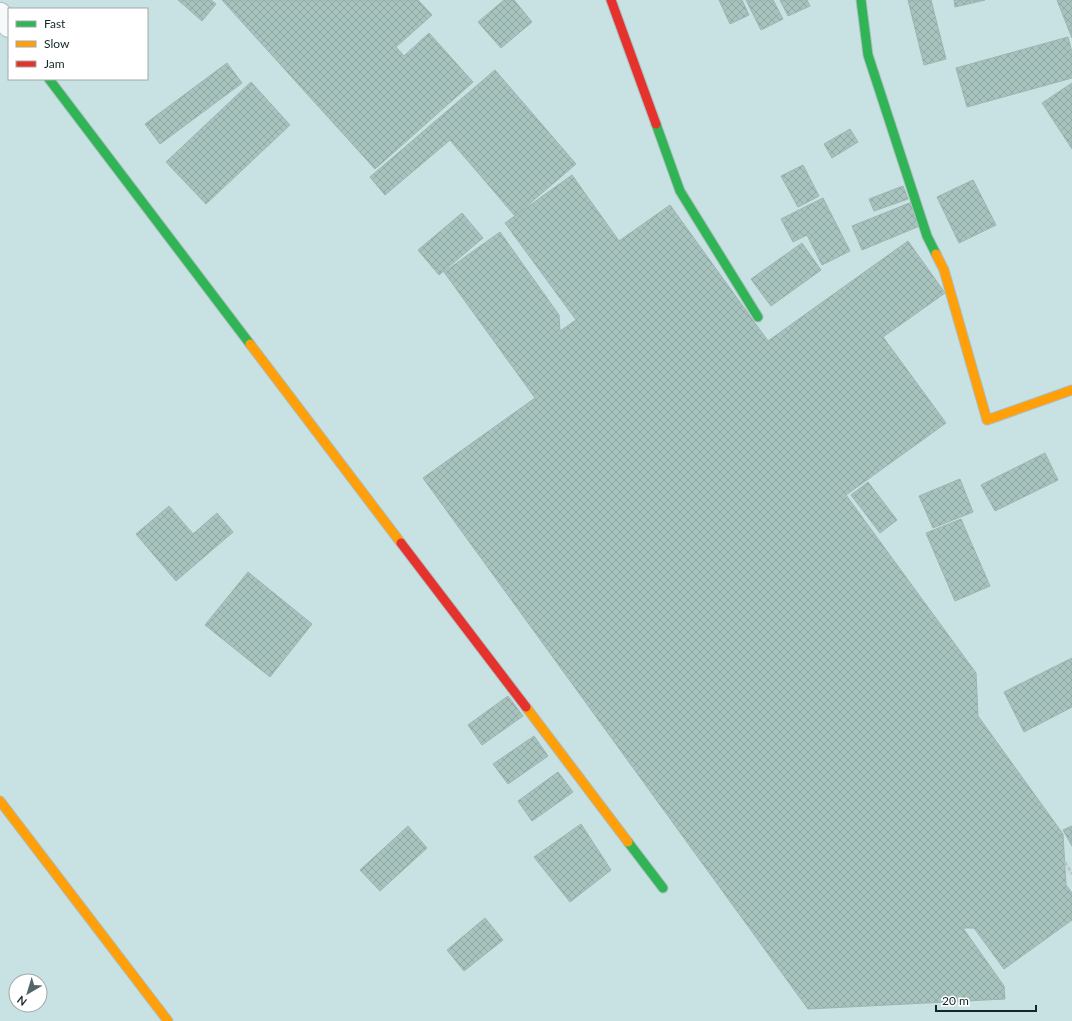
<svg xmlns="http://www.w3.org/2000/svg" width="1072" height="1021" viewBox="0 0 1072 1021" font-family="Lato,sans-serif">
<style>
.building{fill:url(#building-cross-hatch);stroke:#a0b3b1}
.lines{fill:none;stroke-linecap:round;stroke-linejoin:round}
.street-casing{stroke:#abbfc0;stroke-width:24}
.fast-casing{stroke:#abbfc0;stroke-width:11}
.slow-casing{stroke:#abbfc0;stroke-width:11}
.jam-casing{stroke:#abbfc0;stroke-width:11}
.path{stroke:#bac3c5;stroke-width:2.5;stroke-dasharray:4 2;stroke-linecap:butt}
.street{stroke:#f7fafb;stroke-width:22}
.fast{stroke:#30b455;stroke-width:9}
.slow{stroke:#ff9f0a;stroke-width:9}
.jam{stroke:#e5322d;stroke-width:9}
</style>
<defs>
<pattern id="building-cross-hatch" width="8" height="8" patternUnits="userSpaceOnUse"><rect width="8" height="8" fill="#a6c3be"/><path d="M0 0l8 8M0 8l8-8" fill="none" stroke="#8ea7a3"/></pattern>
</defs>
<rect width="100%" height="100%" fill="#c8e1e3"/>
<g class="building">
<path d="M178 0H211L216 4 202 21Z"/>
<path d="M222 0H418L432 15 396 47 404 56 429 33 473 82 375 169Z"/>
<path d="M504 0H514L532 22 501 48 478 22Z"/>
<path d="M719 0H742L749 15 730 24Z"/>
<path d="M746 0H773L783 19 761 30Z"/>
<path d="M780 0H807L810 6 788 16Z"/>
<path d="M908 0H931L946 59 924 65Z"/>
<path d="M954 0H985L955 7Z"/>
<path d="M1057 0H1072V38Z"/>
<path d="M1068 37 1072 52V78L967 107 956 68Z"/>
<path d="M227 63 242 83 160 144 145 124Z"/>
<path d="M495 70 576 164 515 216 450 140 385 195 370 177Z"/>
<path d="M251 82 290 125 206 204 166 162Z"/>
<path d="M1072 83V149L1042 103Z"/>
<path d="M850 129 858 142 832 158 824 144Z"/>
<path d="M803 165 819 196 798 207 781 176Z"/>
<path d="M572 175 619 241 670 205 768 341 908 241 945 293 883 337 946 423 846 495 976 673 978 716 1063 834 1066 885 1072 893V920L1004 969 974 928H963L1004 986 1005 999 808 1009 423 478 535 398 444 272 500 232 559 315 560 331 576 320 505 223Z"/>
<path d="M973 180 996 225 959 243 937 197Z"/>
<path d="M903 186 908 199 874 211 869 199Z"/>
<path d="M823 198 850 251 822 265 807 235 793 242 781 219Z"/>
<path d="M912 202 922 225 862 250 852 226Z"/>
<path d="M462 213 483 238 439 275 418 250Z"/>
<path d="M802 243 821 270 771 306 751 279Z"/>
<path d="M1045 453 1058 480 995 511 981 485Z"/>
<path d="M960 479 973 512 933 528 919 496Z"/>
<path d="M868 482 897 520 880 533 851 495Z"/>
<path d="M169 506 193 534 217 513 233 532 176 581 136 534Z"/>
<path d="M961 519 990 586 955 601 926 533Z"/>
<path d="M248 572 312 624 270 677 205 625Z"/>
<path d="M1072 658V707L1024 732 1004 692Z"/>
<path d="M508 696 523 716 482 745 468 725Z"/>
<path d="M534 736 548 756 508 784 493 764Z"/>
<path d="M558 772 573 792 532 821 518 801Z"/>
<path d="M581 824 611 870 570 902 534 857Z"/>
<path d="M408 826 427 848 380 891 360 870Z"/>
<path d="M1072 826V846L1063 830Z"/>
<path d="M485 918 503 940 464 971 447 950Z"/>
</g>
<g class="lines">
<g class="street-casing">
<path id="street" d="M0 14 9 26"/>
</g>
<g class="fast-casing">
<g id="fast">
<path d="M861 0 868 55 927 236 936 254"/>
<path d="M49 79 250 344"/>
<path d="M656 124 680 191 758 317"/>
<path d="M628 842 663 888"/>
</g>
</g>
<g class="slow-casing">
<g id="slow">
<path d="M936 254 944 270 987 420 1072 390"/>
<path d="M250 344 401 543"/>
<path d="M526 707 628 842"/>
<path d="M0 801 168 1021"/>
</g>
</g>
<g class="jam-casing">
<g id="jam">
<path d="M611 0 656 124"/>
<path d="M401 543 526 707"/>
</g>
</g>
<path class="path" d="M1065 862 1072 874"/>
<use href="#street" class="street"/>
<use href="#fast" class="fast"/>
<use href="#slow" class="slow"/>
<use href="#jam" class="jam"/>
</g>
<rect x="8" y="8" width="140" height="72" fill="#ffffff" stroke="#a1a8a9"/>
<rect x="16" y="21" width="20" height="6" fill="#30b455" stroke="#a1a8a9"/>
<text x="44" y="28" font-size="12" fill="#142628">Fast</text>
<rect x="16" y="41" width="20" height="6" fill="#ff9f0a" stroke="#a1a8a9"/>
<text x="44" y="48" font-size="12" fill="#142628">Slow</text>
<rect x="16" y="61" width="20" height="6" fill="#e5322d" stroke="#a1a8a9"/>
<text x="44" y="68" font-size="12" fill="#142628">Jam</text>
<g transform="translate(28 993) rotate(218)"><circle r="19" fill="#ffffff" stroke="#a1a8a9"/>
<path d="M0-3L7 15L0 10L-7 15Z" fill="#536769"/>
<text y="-6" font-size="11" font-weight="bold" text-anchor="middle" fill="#142628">N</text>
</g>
<path d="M936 1005v6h100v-6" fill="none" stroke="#142628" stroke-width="2"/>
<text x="942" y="1005" font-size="12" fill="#142628" stroke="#ffffff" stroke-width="3" paint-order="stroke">20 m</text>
</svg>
